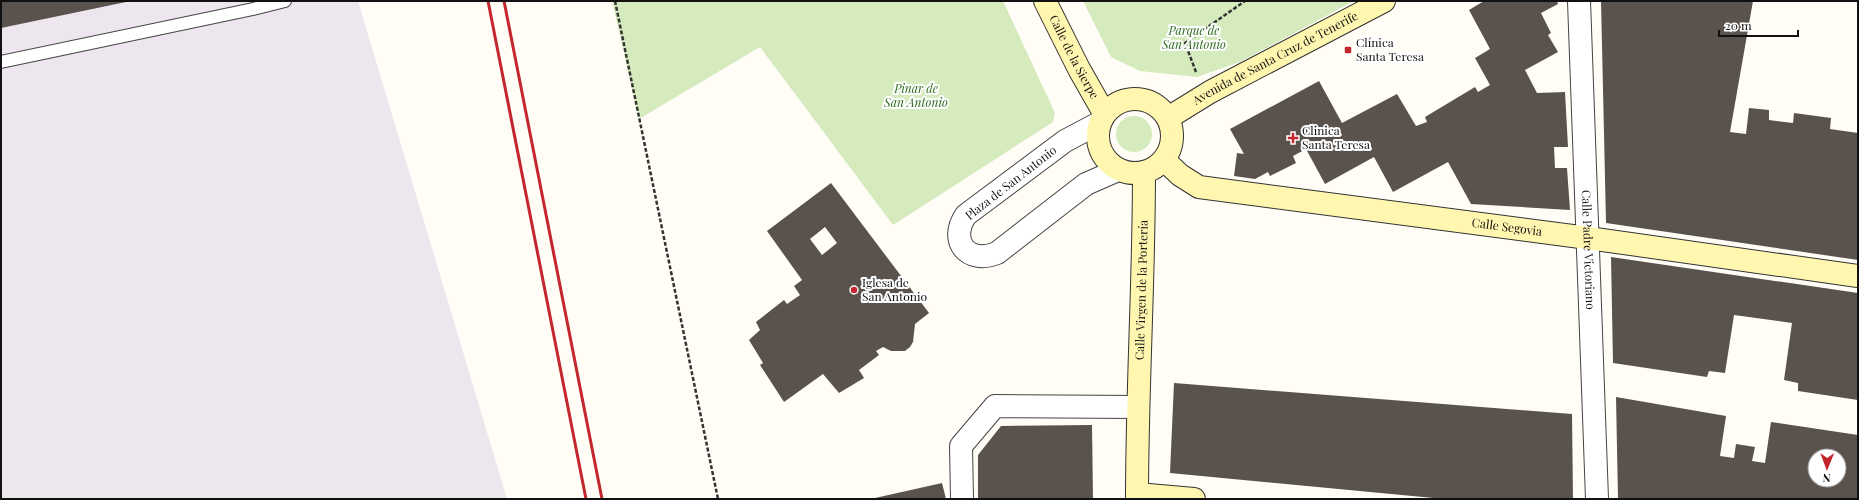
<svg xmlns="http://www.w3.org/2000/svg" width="1859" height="500" viewBox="0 0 1859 500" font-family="'Playfair Display',serif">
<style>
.industrial{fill:#eee6ef}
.green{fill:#d5ebbd}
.building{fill:#5a524d;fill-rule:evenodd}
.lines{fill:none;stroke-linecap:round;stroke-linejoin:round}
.lane-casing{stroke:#444;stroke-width:14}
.street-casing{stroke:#444;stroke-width:24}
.secondary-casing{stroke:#333;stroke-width:24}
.path{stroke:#333;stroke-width:2.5;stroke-dasharray:4 2;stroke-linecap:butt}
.lane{stroke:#fff;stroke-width:12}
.street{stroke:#fff;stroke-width:22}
.secondary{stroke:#fff6b0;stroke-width:22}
.rail{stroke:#c4262e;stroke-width:3}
.poi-dot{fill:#c4262e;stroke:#fff;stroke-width:1.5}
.labels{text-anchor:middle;stroke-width:4;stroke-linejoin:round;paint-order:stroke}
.park-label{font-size:12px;font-style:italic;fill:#2f6b1f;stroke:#fff}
.poi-label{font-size:12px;fill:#111;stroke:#fff;text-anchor:start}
.street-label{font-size:12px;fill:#111;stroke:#fff}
</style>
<rect width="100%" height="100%" fill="#fffdf5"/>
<path class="industrial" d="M1 1H358L507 499H1Z"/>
<g class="green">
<path d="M612 1H1003L1055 113 1053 122 893 225 760 47 639 119Z"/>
<path d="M1083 1H1354L1240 62 1197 77 1140 71 1111 57Z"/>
<circle cx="1134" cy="134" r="18"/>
</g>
<g class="building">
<path d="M1 1H126V2L1 28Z"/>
<path d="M1484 1H1557L1558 4 1541 13 1551 33 1548 35 1558 52 1525 70 1537 93 1565 92 1568 147H1554L1555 168H1567L1570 210 1471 204 1448 162 1393 192 1374 157 1325 184 1306 149 1293 156 1296 163 1270 176 1268 172 1255 179 1234 176 1237 153 1244 154 1230 129 1319 81 1342 123 1397 94 1416 126 1427 122 1425 117 1475 87 1478 92 1490 85 1475 58 1490 49 1469 10Z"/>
<path d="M1601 1H1753L1730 132 1746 134 1749 108 1769 110V120L1793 123 1794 113 1831 118 1830 129 1858 133V260L1606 223Z"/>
<path d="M831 183 929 313 915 324 913 342 910 347 905 351H891L883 347 876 351 879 355 859 370 864 378 839 393 823 374 784 402 760 365 763 363 749 340 760 330 756 322 784 300 787 304 800 295 794 286 802 280 767 231ZM825 227 837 243 822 255 810 239Z"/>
<path d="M1611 257 1858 293V400L1798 391V383L1784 380 1792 323 1734 315 1725 373 1709 371 1707 377 1613 363Z"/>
<path d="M1174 383 1572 414 1573 499H1444L1170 473Z"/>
<path d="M1616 397 1726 416 1720 456 1734 458 1736 444 1755 447 1752 461 1765 463 1771 422 1858 435V499H1618ZM1815 456H1839V480H1815Z"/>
<path d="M1092 425 1093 499H978V455L1001 426Z"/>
<path d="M942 483 946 499H875V498Z"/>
</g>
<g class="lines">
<g class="lane-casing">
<path id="lane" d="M1 62 253 9 285 1"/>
</g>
<g class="street-casing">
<g id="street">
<path id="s1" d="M1579 1 1597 499"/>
<path d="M1099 123 1065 141 966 215C948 241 968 265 997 253L1086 184 1118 170"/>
<path d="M962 499 961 446 995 406 1138 407"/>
</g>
</g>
<g class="secondary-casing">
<g id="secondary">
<path id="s2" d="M1045 1 1079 69 1104 113"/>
<circle cx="1135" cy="136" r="37"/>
<path id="s3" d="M1168 118 1210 92 1384 1"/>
<path id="s4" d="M1164 160 1180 175 1199 187 1588 238 1858 276"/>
<path d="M1137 494 1194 499"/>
<path id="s5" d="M1137 499C1137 390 1144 281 1144 172"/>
</g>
</g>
<g class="path">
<path d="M615 1 718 499"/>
<path d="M1196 72 1185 43 1245 1"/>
</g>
<use href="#lane" class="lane"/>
<use href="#street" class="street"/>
<use href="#secondary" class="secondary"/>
<g class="rail">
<path d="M488 1 586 499"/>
<path d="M504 1 602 499"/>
</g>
</g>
<g class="poi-dot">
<rect x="1344" y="46" width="8" height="8" rx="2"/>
<path d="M1291 132h4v4h4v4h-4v4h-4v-4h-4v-4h4z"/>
<circle cx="854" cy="290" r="4"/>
</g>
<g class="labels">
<g class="park-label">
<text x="1194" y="35">Parque de<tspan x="1194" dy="14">San Antonio</tspan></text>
<text x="916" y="93">Pinar de<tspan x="916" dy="14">San Antonio</tspan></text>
</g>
<g class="poi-label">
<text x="1356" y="47">Clínica<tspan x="1356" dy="14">Santa Teresa</tspan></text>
<text x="1302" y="135">Clinica<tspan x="1302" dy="14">Santa Teresa</tspan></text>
<text x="862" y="287">Iglesa de<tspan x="862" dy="14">San Antonio</tspan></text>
</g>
<g class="street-label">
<text dy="4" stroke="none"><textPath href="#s2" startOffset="63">Calle de la Sierpe</textPath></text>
<text dy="4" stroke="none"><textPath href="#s3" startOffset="123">Avenida de Santa Cruz de Tenerife</textPath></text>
<text transform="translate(1011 183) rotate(-38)" y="4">Plaza de San Antonio</text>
<text dy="4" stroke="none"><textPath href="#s4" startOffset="355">Calle Segovia</textPath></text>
<text dy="4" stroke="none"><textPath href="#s1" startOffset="249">Calle Padre Victoriano</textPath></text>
<text dy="4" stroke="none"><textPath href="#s5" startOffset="209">Calle Virgen de la Portería</textPath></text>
</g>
</g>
<rect width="1859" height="500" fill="none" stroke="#111111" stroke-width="4"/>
<g transform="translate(1827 468) rotate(181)"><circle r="19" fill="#ffffff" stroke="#a0a0a0"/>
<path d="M0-3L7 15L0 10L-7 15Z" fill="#c4262e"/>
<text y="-6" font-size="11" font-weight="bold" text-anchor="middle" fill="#111111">N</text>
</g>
<path d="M1719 30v6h79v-6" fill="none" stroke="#111111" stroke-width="2"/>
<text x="1725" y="30" font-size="12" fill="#111111" stroke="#ffffff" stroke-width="3" paint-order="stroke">20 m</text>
</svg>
